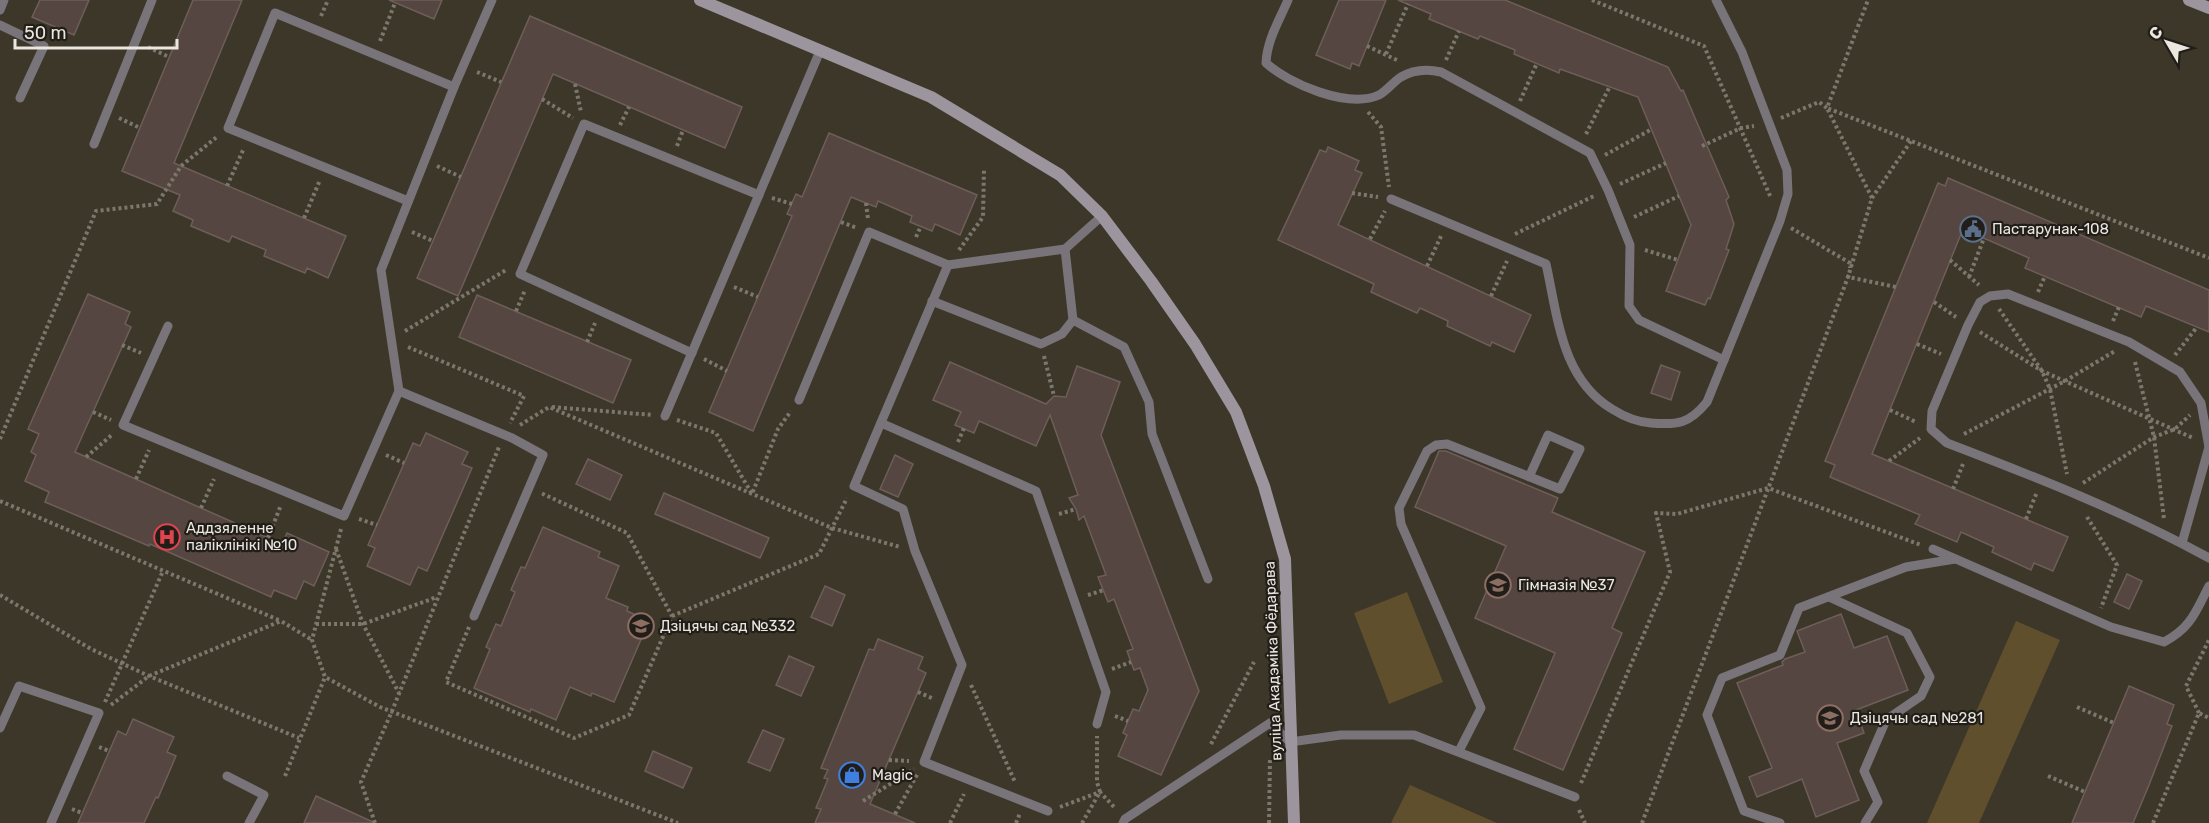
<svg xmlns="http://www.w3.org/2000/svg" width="2209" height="823" viewBox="0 0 2209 823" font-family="Rubik,sans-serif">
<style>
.green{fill:#604f2d}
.building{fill:#554641;stroke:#6e5e59;stroke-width:1.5}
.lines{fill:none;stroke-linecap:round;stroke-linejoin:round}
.path{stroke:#7c776c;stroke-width:4;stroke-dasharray:3 3;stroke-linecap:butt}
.lane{stroke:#787479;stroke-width:9}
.secondary{stroke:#9c959e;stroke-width:12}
.labels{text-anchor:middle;stroke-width:4.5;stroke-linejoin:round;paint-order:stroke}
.poi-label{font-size:15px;fill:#ebe7df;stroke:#211e19;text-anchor:start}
.street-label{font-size:15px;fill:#ebe7df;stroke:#211e19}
</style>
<rect width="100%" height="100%" fill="#3d372a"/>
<g class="green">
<path d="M1407 592 1443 682 1389 704 1354 613Z"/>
<path d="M2016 621 2060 640 1979 823H1927Z"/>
<path d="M1410 785 1497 823H1391Z"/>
</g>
<g class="building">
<path d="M40 0H89L74 35 32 17Z"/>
<path d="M193 0H242L174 163 346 236 328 278 307 268 305 273 264 256 266 250 232 236 229 242 191 226 193 220 173 211 180 195 122 171Z"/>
<path d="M389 0H442L434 19Z"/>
<path d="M1339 0H1386L1359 66 1352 63 1350 69 1316 55Z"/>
<path d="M1398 0H1505L1668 67 1681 91 1683 90 1729 197 1726 200 1734 224 1726 249 1729 250 1710 299 1708 298 1705 305 1666 291 1691 225 1638 97 1560 69 1559 73 1514 54 1515 50 1480 36 1478 39 1429 19 1431 14Z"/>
<path d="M530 16 742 107 725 148 553 74 458 296 417 278Z"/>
<path d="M829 133 977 195 960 235 935 224 932 231 910 222 912 216 878 201 876 207 851 197 753 431 709 412 792 216 787 214 796 194 802 197Z"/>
<path d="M1328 147 1359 161 1355 170 1362 173 1338 225 1531 315 1514 352 1492 342 1490 346 1447 326 1448 321 1420 308 1417 313 1371 292 1374 284 1278 240 1320 150 1326 152Z"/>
<path d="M1948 178 2209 290V332L2146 306 2141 317 2025 268 2029 258 1963 229 1872 454 2068 537 2053 571 2034 563 2031 570 1992 552 1994 547 1961 532 1957 542 1915 524 1920 515 1830 477 1835 465 1825 461 1938 183 1945 186Z"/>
<path d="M88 294 130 312 125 324 131 327 75 452 282 544 287 533 329 552 314 586 304 581 296 599 274 590 271 597 150 544 149 546 45 502 49 492 25 481 36 455 31 452 39 434 28 429Z"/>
<path d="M477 295 631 360 613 403 459 337Z"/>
<path d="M950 362 1046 404 1054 396 1066 397 1077 366 1120 382 1101 435 1199 691 1161 775 1118 756 1127 735 1123 733 1133 709 1139 711 1148 690 1140 668 1134 670 1131 662 1127 651 1133 649 1114 599 1108 602 1098 577 1106 575 1084 516 1079 520 1076 509 1069 498 1078 495 1050 415 1036 446 979 421 974 433 955 425 961 412 933 400Z"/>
<path d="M1661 365 1680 372 1671 400 1651 393Z"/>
<path d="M426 433 468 452 462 464 472 468 427 571 418 567 410 585 367 566 375 548 368 545 413 443 420 446Z"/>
<path d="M1439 451H1446L1558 498 1552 512 1645 552 1612 628 1622 633 1563 770 1514 749 1555 653 1475 618 1506 546 1415 507Z"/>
<path d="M895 455 913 464 898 497 880 489Z"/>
<path d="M588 459 622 475 610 500 576 484Z"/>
<path d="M664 493 769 538 760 558 655 514Z"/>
<path d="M543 527 600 552 598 557 619 566 606 598 628 607 627 611 649 621 614 702 592 693 591 696 570 687 556 720 531 709 530 712 474 688 490 649 486 647 496 624 501 626 515 592 511 590 521 567 525 568Z"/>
<path d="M2127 574 2142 581 2129 609 2114 602Z"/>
<path d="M825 586 845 595 832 626 811 617Z"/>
<path d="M1841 614 1854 648 1887 636 1908 690 1856 710 1864 733 1837 743 1859 800 1816 817 1802 779 1757 797 1749 777 1772 768 1737 683 1783 665 1782 662 1785 659 1805 652 1797 631Z"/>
<path d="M878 639 923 657 918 669 926 673 870 804 915 823H815L821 809 816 808 828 779 824 778 828 770 821 768 869 649 874 650Z"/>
<path d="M789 656 814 667 801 696 776 685Z"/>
<path d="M2129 686 2174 705 2167 724 2172 726 2149 785 2133 823H2072Z"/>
<path d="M133 719 174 737 167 752 176 756 158 798 156 797 144 823H78L118 731 126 735Z"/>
<path d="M763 730 784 739 770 771 748 762Z"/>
<path d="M653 751 692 768 683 788 645 771Z"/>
<path d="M316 796 375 823H304Z"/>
</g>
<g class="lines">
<g class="path">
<path d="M1592 0 1704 46 1771 198"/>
<path d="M321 16 328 0"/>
<path d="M380 41 395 3"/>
<path d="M1367 46 1399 61"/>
<path d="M148 47 169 57"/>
<path d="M1386 54 1408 4"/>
<path d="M1446 60 1459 31"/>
<path d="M477 72 501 82"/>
<path d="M575 84 581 112"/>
<path d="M542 99 573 118"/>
<path d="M1520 101 1537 63"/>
<path d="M1368 112 1381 127 1389 187"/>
<path d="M119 118 140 128"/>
<path d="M1781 118 1819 102 1827 108 1868 0"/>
<path d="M620 125 629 107"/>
<path d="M1586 134 1610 86"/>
<path d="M677 146 683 130"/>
<path d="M1702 146 1741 128 1754 126"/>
<path d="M1605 155 1652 129"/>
<path d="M437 166 461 177"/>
<path d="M1620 184 1666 163"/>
<path d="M227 186 244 148"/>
<path d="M1352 193 1378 197"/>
<path d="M772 198 792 204"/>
<path d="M1872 198 1827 108 2209 258"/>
<path d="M866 203 868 219"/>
<path d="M1634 217 1679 196"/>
<path d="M304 218 320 180"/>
<path d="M841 222 857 228"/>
<path d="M1791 228 1850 263V268"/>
<path d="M412 232 433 241"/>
<path d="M1515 234 1594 196"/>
<path d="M916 237 921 226"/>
<path d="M1370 239 1385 211"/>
<path d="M959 250 983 217 984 168"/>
<path d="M1645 250 1678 260"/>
<path d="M1950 260 1979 285"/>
<path d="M1427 266 1442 234"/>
<path d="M1849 275 1848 277 1896 287"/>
<path d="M1969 277 1984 238"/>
<path d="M734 287 758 297"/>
<path d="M2038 292 2045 276"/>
<path d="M1491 296 1507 261"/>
<path d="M1934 302 1956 317"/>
<path d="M1999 309 2042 371 2050 389 2067 474"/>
<path d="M516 311 525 290"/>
<path d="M2113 321 2119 307"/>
<path d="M405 331 506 270"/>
<path d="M1980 332 2042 371 2193 438"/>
<path d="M587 342 595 323"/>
<path d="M1917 344 1941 354"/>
<path d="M122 345 141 353"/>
<path d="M408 347 524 396 510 423"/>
<path d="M2175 355 2197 327"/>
<path d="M1044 356 1054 396"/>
<path d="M704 359 727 371"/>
<path d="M2135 362 2154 437 2164 519"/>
<path d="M552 407 653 415"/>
<path d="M1890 410 1916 422"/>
<path d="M93 412 111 420"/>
<path d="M677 420 716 433 752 494 778 429 791 411"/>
<path d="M520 425 549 407 832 528 900 547"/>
<path d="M1964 434 2065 381 2115 351"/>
<path d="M0 439 96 211 157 204 181 166 218 136"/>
<path d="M958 442 964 428"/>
<path d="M386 455 404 463"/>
<path d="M86 457 113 434"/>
<path d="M1889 461 1920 438"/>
<path d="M136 479 149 450"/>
<path d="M2083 483 2154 437 2175 429 2190 415"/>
<path d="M1953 489 1963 464"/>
<path d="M0 501 281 621"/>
<path d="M201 508 214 479"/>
<path d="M1059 514 1076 509"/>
<path d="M2087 517 2117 565 2101 608"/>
<path d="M359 519 377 525"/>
<path d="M2026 519 2037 492"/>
<path d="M341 529 312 640 325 677 380 707 678 823"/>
<path d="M268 538 281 505"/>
<path d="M336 549 363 624 399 693"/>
<path d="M0 595 91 649 149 676 299 738"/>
<path d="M1088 595 1104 590"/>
<path d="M672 616 819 554 847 498"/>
<path d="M316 624H363L437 597"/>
<path d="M469 627 446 682 574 738 629 715 672 616 627 533 541 493"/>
<path d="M1112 669 1131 662"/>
<path d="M971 685 1015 782"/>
<path d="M918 692 934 699"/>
<path d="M105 702 163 571"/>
<path d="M111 705 149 676 281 621 312 640"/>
<path d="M2077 707 2114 723"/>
<path d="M2199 713 2186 686 2209 640"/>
<path d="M1115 716 1128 721"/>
<path d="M1211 744 1254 662"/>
<path d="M99 747 109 751"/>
<path d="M889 760 909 761"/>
<path d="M285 776 325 677"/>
<path d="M2048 776 2085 792"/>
<path d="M1581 783 1670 572 1656 513 1677 514 1768 488 1921 545"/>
<path d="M863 801 914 769"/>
<path d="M1060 807 1100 792 1115 808"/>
<path d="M72 809 82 813"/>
<path d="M1579 810 1585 823"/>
<path d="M895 814 918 773"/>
<path d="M375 823 361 782 392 711 499 447"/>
<path d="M950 823 964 794"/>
<path d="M1016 823 1020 813"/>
<path d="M1082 823 1100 792 1097 782V736"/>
<path d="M1269 823 1270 759"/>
<path d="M1642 823 1848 277 1872 198 1911 141"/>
<path d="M2153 823 2199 713 2209 718"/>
</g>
<g class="lane">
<path d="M1288 0C1279 21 1267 40 1266 63 1289 84 1348 109 1379 95 1387 91 1393 82 1401 77 1413 70 1428 69 1441 72L1590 153 1608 190 1630 245 1629 306 1639 320 1724 360"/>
<path d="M0 10 4 0"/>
<path d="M0 25 44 46 20 98"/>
<path d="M94 144 152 0"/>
<path d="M1391 199 1546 264C1558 317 1561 378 1612 409 1623 416 1637 422 1651 423 1678 425 1689 424 1707 402L1780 221 1788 194 1787 170 1742 52 1716 0"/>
<path d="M408 201 228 128 275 13 454 87"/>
<path d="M1065 249 1073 320 1124 347 1149 402 1152 434 1208 579"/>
<path d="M932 301 1041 344 1062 334 1073 320"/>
<path d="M168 326 123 425 344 516 399 391 381 270 454 87 492 0"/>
<path d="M692 353 520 274 584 124 759 195"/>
<path d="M399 391 512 438 543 455 474 616"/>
<path d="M799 400 869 232 948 265"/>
<path d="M665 416 820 51"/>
<path d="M881 423 1036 491 1106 692 1097 724"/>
<path d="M2209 447 2201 403 2180 372 2129 342 2008 294 1990 296 1980 302 1968 325 1932 411 1931 429 1947 443C2036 477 2125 512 2209 558"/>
<path d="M2182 543 2209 447"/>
<path d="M1933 549 2111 627 2164 642C2191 628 2196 611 2209 586"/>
<path d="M1829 597 1907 633 1930 677 1921 696 1886 720 1864 771 1878 802 1865 823"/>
<path d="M0 728 19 686 99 713 51 823"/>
<path d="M1459 751 1481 708 1401 524 1399 508 1427 451 1436 445 1447 444 1560 489 1580 449 1548 435 1529 477"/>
<path d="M227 776 264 795 249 823"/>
<path d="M1048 811 924 762 962 665 915 551 903 509 854 486 948 265 1065 249 1102 216"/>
<path d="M1123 823 1125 819 1270 723 1290 742 1341 735H1414L1575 797"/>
<path d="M1780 823 1744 811 1707 715 1722 678 1780 655 1799 608 1906 567 1955 559"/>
</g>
<g class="secondary">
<path d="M700 0 931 97 1060 175 1102 216 1151 281 1195 344 1236 412 1264 486 1285 559 1294 823"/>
<path d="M2189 0 2209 8"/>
</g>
</g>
<defs>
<g id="civic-ring" transform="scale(1.35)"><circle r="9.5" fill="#211e19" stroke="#5c6f8a" stroke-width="1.5"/><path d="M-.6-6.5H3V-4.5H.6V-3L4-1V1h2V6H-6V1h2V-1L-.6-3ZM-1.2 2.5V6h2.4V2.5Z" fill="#5c6f8a"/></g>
<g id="hospital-ring" transform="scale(1.35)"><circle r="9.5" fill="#211e19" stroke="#e0444e" stroke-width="1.5"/><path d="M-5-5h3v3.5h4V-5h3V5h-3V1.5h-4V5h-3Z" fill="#e0444e"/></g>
<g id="school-ring" transform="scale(1.35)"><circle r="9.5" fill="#211e19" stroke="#8d6e63" stroke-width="1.5"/><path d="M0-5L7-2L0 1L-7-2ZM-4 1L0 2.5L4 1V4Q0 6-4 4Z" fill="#8d6e63"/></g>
<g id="shop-ring" transform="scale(1.35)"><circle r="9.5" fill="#211e19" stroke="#3f7fe0" stroke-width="1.5"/><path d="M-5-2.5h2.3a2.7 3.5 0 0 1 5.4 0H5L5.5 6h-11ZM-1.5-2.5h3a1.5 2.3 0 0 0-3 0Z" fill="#3f7fe0"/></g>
</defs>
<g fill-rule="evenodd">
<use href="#civic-ring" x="1973" y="229"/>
<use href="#hospital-ring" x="167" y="537"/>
<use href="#school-ring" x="1498" y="585"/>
<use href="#school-ring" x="641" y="626"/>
<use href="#school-ring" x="1830" y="718"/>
<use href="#shop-ring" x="852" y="775"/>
</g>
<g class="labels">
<g class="poi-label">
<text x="1992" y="234">Пастарунак-108</text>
<text x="186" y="533">Аддзяленне<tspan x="186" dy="17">паліклінікі №10</tspan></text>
<text x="1518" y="590">Гімназія №37</text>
<text x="660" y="631">Дзіцячы сад №332</text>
<text x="1850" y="723">Дзіцячы сад №281</text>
<text x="872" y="780">Magic</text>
</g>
<g class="street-label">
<text transform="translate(1273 661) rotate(-92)" y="5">вуліца Акадэміка Фёдарава</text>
</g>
</g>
<g transform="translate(2167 42) rotate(309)" stroke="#211e19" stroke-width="4.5" paint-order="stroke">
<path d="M0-4.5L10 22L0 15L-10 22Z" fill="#ebe7df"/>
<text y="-9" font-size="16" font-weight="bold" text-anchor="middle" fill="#ebe7df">С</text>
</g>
<path d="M15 39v9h162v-9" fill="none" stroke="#ebe7df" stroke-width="3"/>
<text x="24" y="39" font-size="18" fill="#ebe7df" stroke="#211e19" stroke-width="4.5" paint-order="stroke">50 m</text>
</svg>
